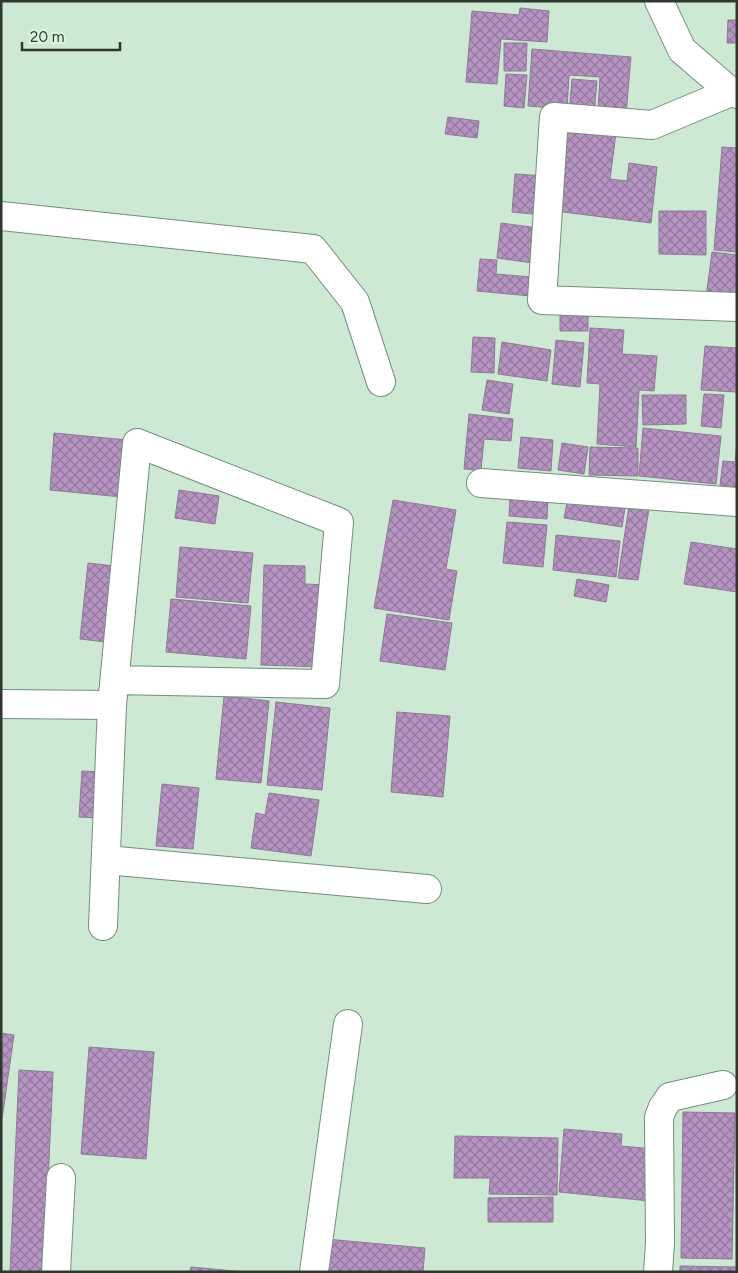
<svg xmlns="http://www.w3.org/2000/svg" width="738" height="1273" viewBox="0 0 738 1273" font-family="Figtree,sans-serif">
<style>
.building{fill:url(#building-cross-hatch);stroke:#8c7a92}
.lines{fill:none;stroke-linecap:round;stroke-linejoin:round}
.minor-casing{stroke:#748e7b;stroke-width:30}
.secondary-casing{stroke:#748e7b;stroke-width:30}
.minor{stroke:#fff;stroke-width:28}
.secondary{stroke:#fff;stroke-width:28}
</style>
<defs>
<pattern id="building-cross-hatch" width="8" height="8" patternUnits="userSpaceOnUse" patternTransform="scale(1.25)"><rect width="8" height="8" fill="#b693c2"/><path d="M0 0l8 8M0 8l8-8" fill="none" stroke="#94799e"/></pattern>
</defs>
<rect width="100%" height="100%" fill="#cde9d3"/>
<g class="building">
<path d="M520 8 549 11 547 42 501 39 497 84 466 82 472 11 519 15Z"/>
<path d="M728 20H737V43H727Z"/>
<path d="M504 43H527L526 71H504Z"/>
<path d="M532 49 631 57 626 114 598 111 600 77 569 75 567 109 528 106Z"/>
<path d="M506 74 527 75 524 108 504 106Z"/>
<path d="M572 79 597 81 594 115 569 113Z"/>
<path d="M448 117 479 121 477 138 445 134Z"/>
<path d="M566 127 616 133 610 179 627 181 629 163 657 167 651 223 555 211Z"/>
<path d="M722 147 737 148V252L714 250Z"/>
<path d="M515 174 546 176 543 215 512 212Z"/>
<path d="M659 211H706V255L659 254Z"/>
<path d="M501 223 538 228 533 263 497 258Z"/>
<path d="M712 252 737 255V302L706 297Z"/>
<path d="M480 259 497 260 496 274 543 278 541 297 477 291Z"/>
<path d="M560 314 588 315V331H560Z"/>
<path d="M590 328 624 330 622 354 657 356 654 391 639 390 636 447 597 444 600 384 587 383Z"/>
<path d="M473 337 495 338 494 373 471 372Z"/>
<path d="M556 340 584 343 580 387 552 384Z"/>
<path d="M502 342 551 350 547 381 498 374Z"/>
<path d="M705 346 737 348V392L701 390Z"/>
<path d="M487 380 513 384 509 414 482 410Z"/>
<path d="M704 394 724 395 721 428 701 426Z"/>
<path d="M642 395H686V424L643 425Z"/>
<path d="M469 414 513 419 511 441 484 439 481 470 464 469Z"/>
<path d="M643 428 721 436 716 484 639 476Z"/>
<path d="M54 433 127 440 122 497 50 490Z"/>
<path d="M521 437 553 440 551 471 518 468Z"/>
<path d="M737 442V487L720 485 723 461 735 462Z"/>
<path d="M562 443 588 447 584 474 558 470Z"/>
<path d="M590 447 638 448V476L589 475Z"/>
<path d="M179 490 219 496 215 524 175 518Z"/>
<path d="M510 496 548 499 547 519 509 516Z"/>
<path d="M568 498 625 508 622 527 564 518Z"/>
<path d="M630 499 650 502 638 580 618 578Z"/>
<path d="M393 500 456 510 446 569 457 571 449 620 374 608Z"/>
<path d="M507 522 547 525 543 567 503 563Z"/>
<path d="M556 535 620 541 616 577 553 570Z"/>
<path d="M691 542 737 549V592L684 584Z"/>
<path d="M180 547 253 553 248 603 176 597Z"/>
<path d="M88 563 114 566 106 642 80 639Z"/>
<path d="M264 565 305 566V584L328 585 325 667 261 665Z"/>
<path d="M577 579 609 585 606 602 574 596Z"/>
<path d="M171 599 251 606 246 659 166 652Z"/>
<path d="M387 614 452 623 445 670 380 661Z"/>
<path d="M224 696 269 701 261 783 216 779Z"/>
<path d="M276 702 330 708 322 790 267 785Z"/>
<path d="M397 712 450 716 443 797 391 792Z"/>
<path d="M82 771 102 772 98 818 79 817Z"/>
<path d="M162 784 199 788 193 849 156 846Z"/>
<path d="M269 793 319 800 311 856 251 848 256 813 265 815Z"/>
<path d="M1 1033 14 1035 2 1119H1Z"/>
<path d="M89 1047 154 1052 146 1159 81 1154Z"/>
<path d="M19 1070 53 1072 44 1272H10Z"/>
<path d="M683 1112 735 1113 732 1259 681 1258Z"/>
<path d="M564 1129 622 1134 621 1146 654 1149 650 1201 559 1192Z"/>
<path d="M455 1136 558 1138 557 1195 489 1194 490 1178H454Z"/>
<path d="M553 1197V1222H488V1198Z"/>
<path d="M326 1239 425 1248 423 1272H323Z"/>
<path d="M680 1266 737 1267V1272H680Z"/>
<path d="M191 1267 245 1272H190Z"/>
</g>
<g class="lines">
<g class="minor-casing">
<g id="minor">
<path d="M731 92 652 125 554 117 542 300 737 307"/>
<path d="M1 216 313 249 355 302 381 382"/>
<path d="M481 483 737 502"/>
<path d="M1 704 112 705 137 443 339 522 325 684 115 680"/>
<path d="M106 860 427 889"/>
<path d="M103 926 112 705"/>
<path d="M56 1272 61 1178"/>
<path d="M314 1272 348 1024"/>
<path d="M658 1272 660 1243 659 1117 663 1107 670 1097 723 1085"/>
</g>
</g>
<g class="secondary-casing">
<path id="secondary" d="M659 1 682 50 731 92 737 94"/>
</g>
<use href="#minor" class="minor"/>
<use href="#secondary" class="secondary"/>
</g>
<rect width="738" height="1273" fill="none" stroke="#2d382f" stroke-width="5"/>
<path d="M22 42v8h98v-8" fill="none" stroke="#2d382f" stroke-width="2.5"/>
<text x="30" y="42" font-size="15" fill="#2d382f" stroke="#daf6e0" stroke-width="4" paint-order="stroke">20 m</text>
</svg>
